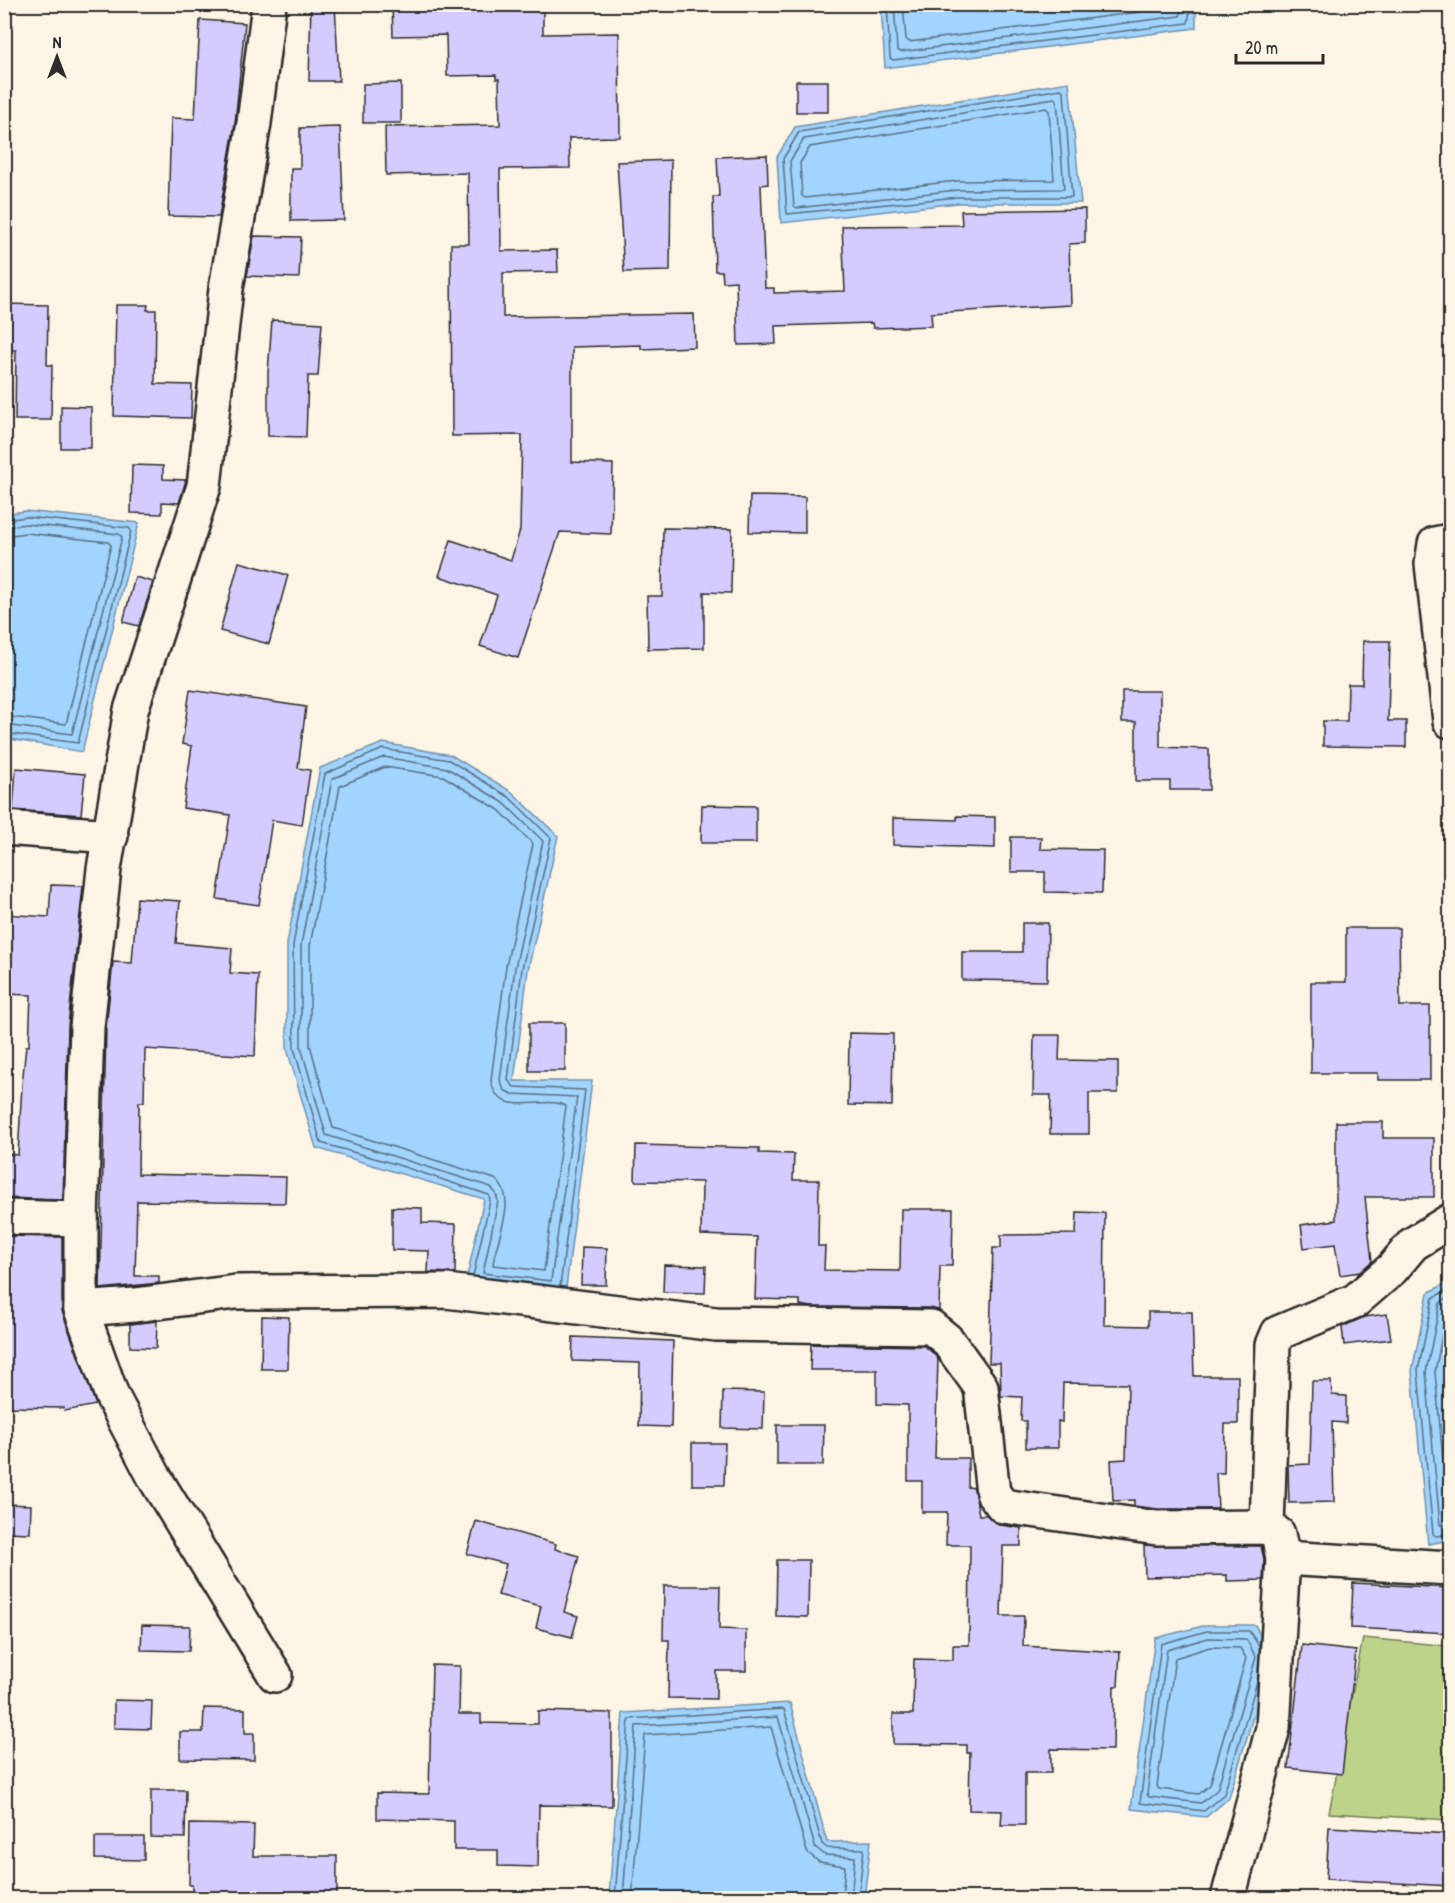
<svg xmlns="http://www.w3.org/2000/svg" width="1455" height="1903" viewBox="0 0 1455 1903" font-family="'Patrick Hand',sans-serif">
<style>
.green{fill:#bcd389;stroke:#747f5a;stroke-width:1.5}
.water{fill:#a1d4fe;stroke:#7290aa;stroke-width:1.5}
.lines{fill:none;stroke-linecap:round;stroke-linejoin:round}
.shore{stroke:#5a6f7f;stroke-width:1.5}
.building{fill:#d5cbfe;stroke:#2b2b2b;stroke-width:1.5}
.minor-casing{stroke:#2b2b2b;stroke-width:38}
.minor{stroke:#fcf5e5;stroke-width:33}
</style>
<rect width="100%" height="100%" fill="#fcf5e5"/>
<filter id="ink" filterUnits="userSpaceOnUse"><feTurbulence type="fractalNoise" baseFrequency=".0167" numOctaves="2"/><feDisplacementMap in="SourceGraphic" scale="12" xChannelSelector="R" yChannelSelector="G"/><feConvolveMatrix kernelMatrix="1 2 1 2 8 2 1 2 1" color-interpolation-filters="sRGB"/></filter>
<g filter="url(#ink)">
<path class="green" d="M1363 1638 1450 1646V1820L1329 1813Z"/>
<g class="water">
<path d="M881 5H1196V28L885 68Z"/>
<path d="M1069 82 1081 203H958L781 223 777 157 795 127Z"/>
<path d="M25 511 139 523 82 752 5 738V514Z"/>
<path d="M383 743 451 755 512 792 558 836 528 970 514 1081H592L565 1296 465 1286 484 1199 316 1148 287 1049V944L320 768Z"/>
<path d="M1450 1281V1540L1428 1544 1412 1371 1428 1293Z"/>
<path d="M1207 1625H1255L1271 1656 1229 1798 1206 1817 1131 1809 1155 1638Z"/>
<path d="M790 1703 827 1842 871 1841 864 1898H609L623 1713Z"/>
</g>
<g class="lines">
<g class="shore">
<path d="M887 4 890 58 893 60 1188 23 1191 4"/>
<path d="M894 4 897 50 900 52 1180 16 1183 4"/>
<path d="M903 4 906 39 909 42 1171 8 1174 4"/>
<path d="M1061 89 1064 92 1072 197H958L787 214 783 159 799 132Z"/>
<path d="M1054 98 1057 100 1064 189 957 190 797 208 794 206 790 161 804 139Z"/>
<path d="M1046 108 1049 111 1054 180 957 181 805 198 802 196 800 163 810 147Z"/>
<path d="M4 520 26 517 129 528 131 531 78 743 4 733"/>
<path d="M4 527 26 524 119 534 122 537 72 734 4 725"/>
<path d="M4 536 26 533 108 542 111 545 66 724 4 716"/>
<path d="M384 757 447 768 504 803 543 841 515 968 500 1080 504 1090 512 1094 577 1097 551 1281 483 1273 498 1201 496 1194 491 1187 326 1135 301 1047V945L332 779Z"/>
<path d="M385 767 443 776 499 810 533 844 506 966 491 1080C497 1121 544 1094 566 1106L544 1271 493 1265C495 1240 520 1198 495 1179L333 1128 310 1045V946L340 786Z"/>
<path d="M473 1276 490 1201 489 1195 395 1164 321 1143 294 1048 293 945 325 774 383 749 449 760 509 797 551 838 522 969 508 1080 514 1087 585 1090 560 1287"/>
<path d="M1450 1288 1433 1298 1418 1371 1433 1534 1436 1536 1450 1534"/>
<path d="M1450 1296 1440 1303 1426 1372 1440 1525 1450 1526"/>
<path d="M1450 1306 1447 1309 1435 1372 1448 1515 1450 1517"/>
<path d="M1208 1638 1246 1639 1256 1657 1217 1790 1201 1803 1149 1797 1147 1794 1167 1650Z"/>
<path d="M1210 1647 1240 1648 1246 1658 1210 1785 1199 1794 1159 1789 1157 1786 1175 1658Z"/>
<path d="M1258 1678 1224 1794 1204 1811 1140 1803 1161 1644 1207 1631H1249L1260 1647"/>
<path d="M615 1898 629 1719 784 1709 822 1844 827 1848 864 1849 858 1898"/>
<path d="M623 1898 636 1726 778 1717 815 1847 825 1855 855 1857 851 1898"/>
<path d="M632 1898 645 1735 771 1727 807 1852 819 1862 845 1866 842 1898"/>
</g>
</g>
<g class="building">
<path d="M311 4H335L339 81H309Z"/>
<path d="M392 4H543V34L619 33 620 137 569 138 570 168 500 169 501 251 557 250 558 272 503 273V317L694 314 695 347 641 349V345L572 347V462L613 464 611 534 560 532 518 658 480 646 497 595 439 576 451 540 511 560 520 530 522 435 452 436 451 244H469L468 173 386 175 385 127 500 125 499 79H496V75L447 76 446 35 393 36Z"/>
<path d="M200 20 245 23 235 123 219 217 168 216 171 118 195 119Z"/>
<rect x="796" y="81" width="32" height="31"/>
<path d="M401 83V123H363V84Z"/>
<path d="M340 127 344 220 291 221V168H300V128Z"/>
<path d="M767 155 768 184 761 185 765 288H774V293L845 291 842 226 962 225 961 211 1085 209V243L1069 244 1071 305 931 313 932 326 873 328 872 323 775 326 776 344 738 345 736 281 723 282 722 271H715L713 197H719L717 157Z"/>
<path d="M671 160 670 271 624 272 617 162Z"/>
<path d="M254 236 301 237 299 278 247 276Z"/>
<path d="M4 304 48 305 47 365H52L51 420H15L16 350H4Z"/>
<path d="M116 305H148L147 310H156L155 384 192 385 191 418 114 416Z"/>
<path d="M272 320 322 323 318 376H308L306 437 268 436V372Z"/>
<path d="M61 406 91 407V448H61Z"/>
<path d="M132 465 163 466V479L186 480 179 503 162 502V514L131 513Z"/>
<path d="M750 496 805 497V533L749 532Z"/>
<path d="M663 528 732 529 731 593 704 592V648L648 649 647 596H662Z"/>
<path d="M239 562 288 575 269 644 220 631Z"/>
<path d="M135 577 153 582 139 626 123 622Z"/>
<path d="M1363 641H1390L1388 721H1406V747L1323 746V721H1347L1348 684H1362Z"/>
<path d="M190 690 306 707 298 768 310 770 302 825 272 820 259 905 217 899 230 815 183 808 192 746 182 744Z"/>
<path d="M1122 691H1160V747L1209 749V790H1170V781H1136V722H1122Z"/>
<path d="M16 768 85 774 81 815 13 810Z"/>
<path d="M702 805 756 806V843H701Z"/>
<path d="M957 816 995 817V848L893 845V818L957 820Z"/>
<path d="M1011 837H1041L1040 849 1103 850 1102 893 1045 892V872H1011Z"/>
<path d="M51 885 83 886 68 1026 63 1200 4 1198V1154L18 1155 22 1085 26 1046H29L31 995 4 994V914L49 917Z"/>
<path d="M137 898 180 901 176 943 232 948 230 973 258 975 255 1056 145 1049 144 1102H139L138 1174 286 1177 285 1203 137 1201 135 1276H159V1283L100 1289 106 1028 113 962 132 963Z"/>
<path d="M1022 923H1048L1047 981 962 980V952H1022Z"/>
<path d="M1346 928H1399L1400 1006H1430V1080H1378V1073H1311V982H1346Z"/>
<rect x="529" y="1023" width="36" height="48"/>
<path d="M849 1033 893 1034 892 1106 848 1105Z"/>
<path d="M1034 1035H1060L1059 1060 1118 1061V1093H1089V1134H1050L1051 1095H1033Z"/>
<path d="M1336 1122H1383V1138H1434V1197H1365L1372 1261 1360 1272 1340 1275 1335 1244 1304 1248 1301 1225 1336 1220Z"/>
<path d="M636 1145 759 1148V1153L794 1154 793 1180H819L818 1246H825L824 1270 900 1271 901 1209H953L952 1266H940L939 1311 931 1308 812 1307 800 1305V1300L755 1299 757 1237 701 1235 702 1182 635 1181Z"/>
<path d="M392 1207 422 1208V1223L456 1224 455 1273 428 1272 429 1251 392 1250Z"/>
<path d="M1077 1212 1105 1213 1104 1325 1148 1326V1312H1192L1194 1376H1238V1424H1225L1224 1473H1216L1218 1509H1158L1134 1506V1500L1113 1501 1111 1460 1126 1459 1128 1384 1063 1383 1062 1422 1058 1421V1448H1026V1421H1021L1022 1397 1001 1396 1000 1363H989L993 1248H1001V1235L1076 1234Z"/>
<path d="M4 1236 62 1237V1311L96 1405 65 1411 64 1408 4 1407Z"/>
<path d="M582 1247 607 1248 606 1285H581Z"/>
<path d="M664 1265 706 1266 705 1293 663 1292Z"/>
<path d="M1387 1314 1391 1339 1344 1345 1342 1327 1364 1317Z"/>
<path d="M262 1316 289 1317 288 1369H261Z"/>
<path d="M157 1321 156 1348 130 1347V1324Z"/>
<path d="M573 1337 673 1341 671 1427 639 1426 640 1363 572 1361Z"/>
<path d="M811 1344 924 1346 933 1353 938 1359 935 1458H968V1487L974 1488 979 1515H986L1000 1525 1021 1528V1546H1003L1001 1616H1024L1023 1646 1120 1652 1118 1686H1114L1113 1750 1051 1749V1773H1025V1825H1001L1002 1811 969 1810 970 1753H967V1745L893 1744V1714H913L914 1659 953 1660V1645H969L970 1545H946L947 1512H922V1481H908V1405L877 1404V1370H810Z"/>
<path d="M1312 1381H1331L1332 1395 1346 1396V1423L1332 1422 1334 1502 1289 1503 1288 1465 1310 1464Z"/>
<path d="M723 1391 764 1392 763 1429 722 1428Z"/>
<path d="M777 1425H824L823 1465H777Z"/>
<path d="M692 1443H725L724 1485H692Z"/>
<path d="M4 1504 31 1505 30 1533 4 1532Z"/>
<path d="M476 1521 556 1544 555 1549 579 1556 564 1612 578 1616 572 1637 536 1628 541 1606 498 1595 506 1564 467 1554Z"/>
<path d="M1144 1545 1261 1546 1264 1559 1263 1580 1227 1581V1575L1145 1577Z"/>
<path d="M777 1560H809L808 1617 776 1616Z"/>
<path d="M1353 1583 1450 1588V1633L1351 1628Z"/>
<path d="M664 1586H720L719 1629 746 1630V1671H716V1699L668 1698 669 1640H663Z"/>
<path d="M142 1625 190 1626 189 1651 141 1650Z"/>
<path d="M1302 1645 1356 1651 1342 1774 1288 1768Z"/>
<path d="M432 1665 460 1666 459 1714H481V1723L538 1724V1711L612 1713V1806L539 1805 538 1867 498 1866V1850H454V1821L377 1819V1793L429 1794Z"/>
<path d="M114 1700 152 1701 151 1729 114 1728Z"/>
<path d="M204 1708 245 1709V1733H254V1760L180 1759V1732H203Z"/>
<path d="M151 1790H186L185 1838 151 1837Z"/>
<path d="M190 1824 254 1825 253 1856H337V1899H192V1885H189Z"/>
<path d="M1329 1827 1450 1834V1886L1326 1879Z"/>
<path d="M95 1837H144V1860L95 1859Z"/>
</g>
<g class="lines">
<g class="minor-casing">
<g id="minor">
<path d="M269 4 254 123 226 289 204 486 131 710 104 869 87 1027 81 1219V1309L112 1396 156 1480 275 1675"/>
<path d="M1450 541 1435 544 1432 564 1450 721"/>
<path d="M4 828 111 836"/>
<path d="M4 1217 81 1219"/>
<path d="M81 1309 135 1305 236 1292 446 1291 716 1324 931 1327 947 1340 981 1387 993 1493 1003 1506 1157 1528 1267 1527 1278 1534 1283 1558 1273 1728 1228 1898"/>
<path d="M1267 1527 1273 1345 1278 1333 1355 1301 1392 1269 1413 1244 1450 1221"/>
<path d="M1283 1558 1450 1568"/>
</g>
</g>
<use href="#minor" class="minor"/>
</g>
</g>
<rect width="1455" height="1903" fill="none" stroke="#fcf5e5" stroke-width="24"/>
<rect x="12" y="12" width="1431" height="1879" fill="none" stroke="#2b2b2b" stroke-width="2" filter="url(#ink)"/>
<g transform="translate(57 57)" stroke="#fcf5e5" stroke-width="4.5" paint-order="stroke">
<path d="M0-4.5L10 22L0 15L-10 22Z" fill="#2b2b2b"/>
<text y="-9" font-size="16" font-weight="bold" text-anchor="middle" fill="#2b2b2b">N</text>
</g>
<path d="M1236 54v9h87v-9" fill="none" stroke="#2b2b2b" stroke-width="3"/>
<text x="1245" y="54" font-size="18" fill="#2b2b2b" stroke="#fcf5e5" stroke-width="4.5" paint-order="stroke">20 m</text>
</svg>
